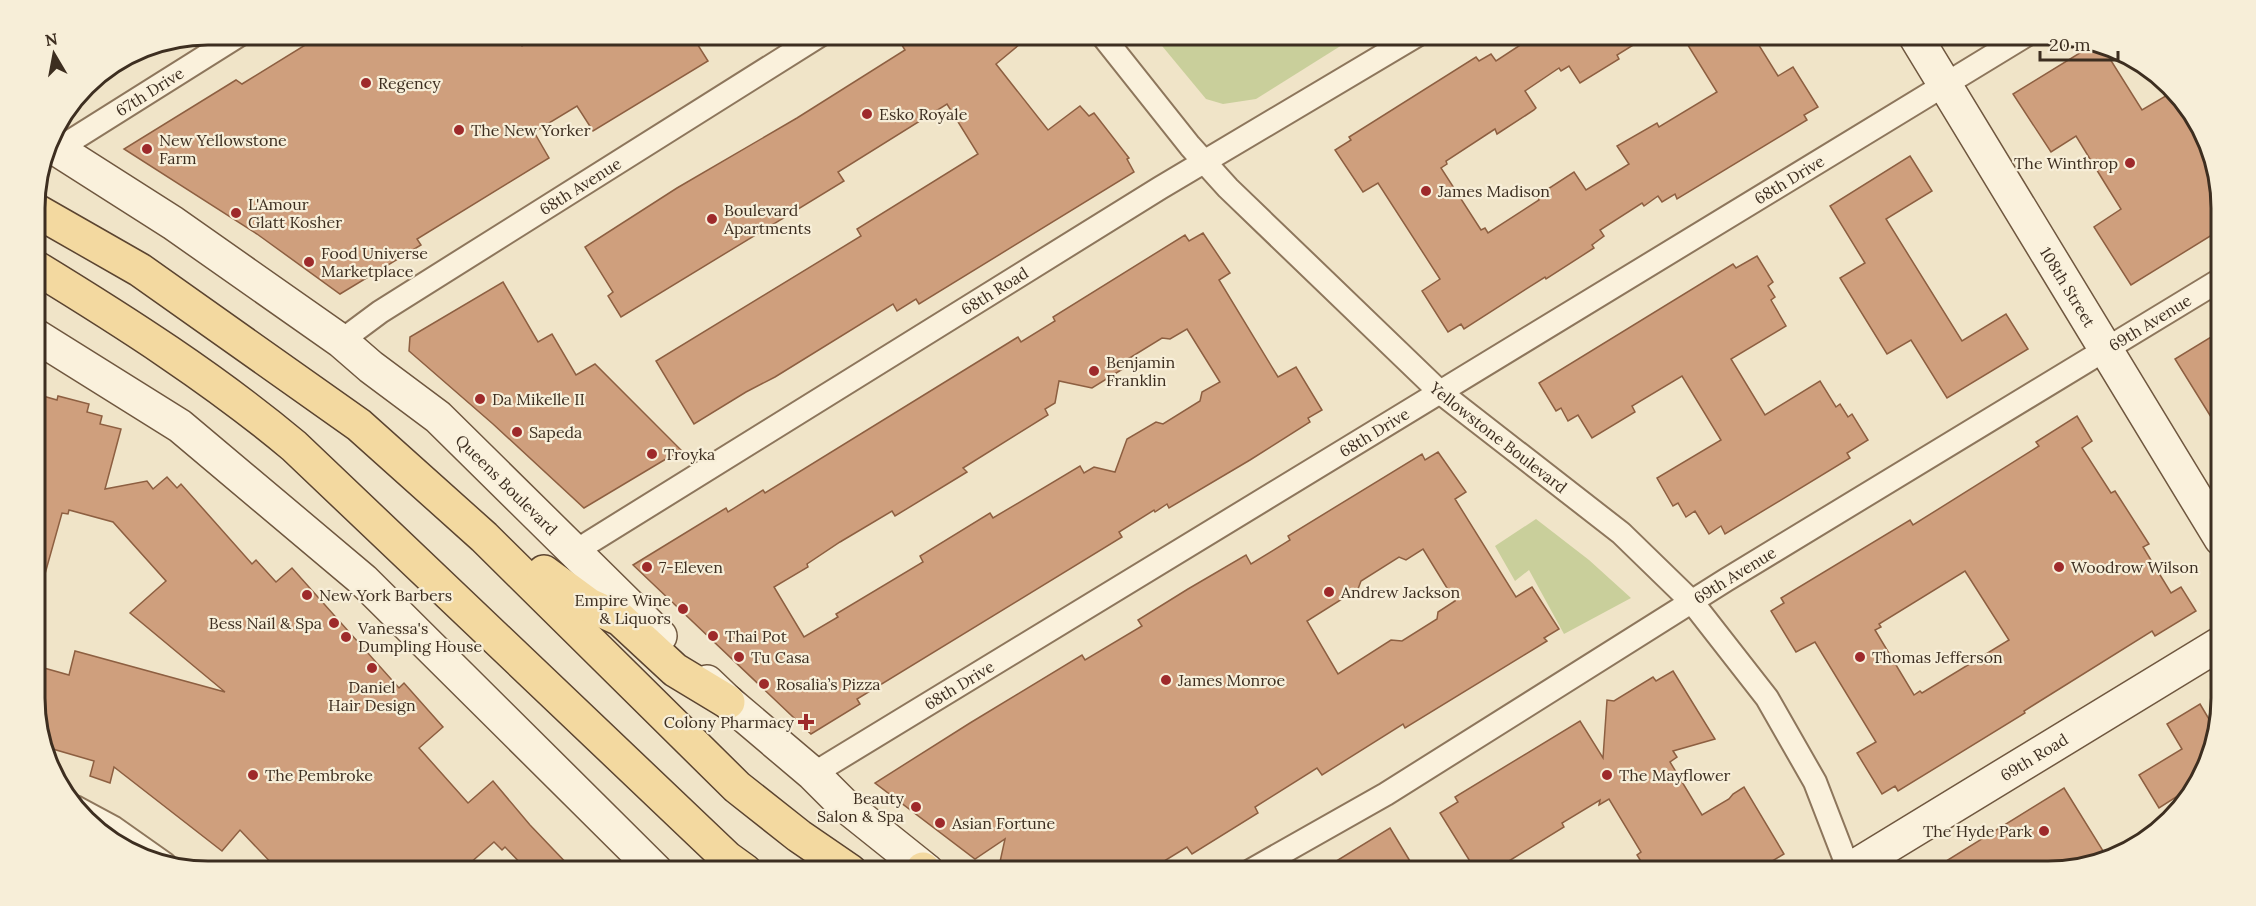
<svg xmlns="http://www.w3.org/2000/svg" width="2256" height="906" viewBox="0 0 2256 906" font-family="Lora,serif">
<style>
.green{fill:#c9cf9b}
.building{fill:#cf9f7d;stroke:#8d5f41;stroke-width:1.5;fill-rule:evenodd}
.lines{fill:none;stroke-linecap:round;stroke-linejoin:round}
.street-casing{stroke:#8d765c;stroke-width:26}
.secondary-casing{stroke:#6f573f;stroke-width:36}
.primary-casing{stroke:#5b4430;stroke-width:36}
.street{stroke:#faf1dc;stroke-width:22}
.secondary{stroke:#faf1dc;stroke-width:33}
.primary{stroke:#f3d9a0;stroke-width:33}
.poi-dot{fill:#9e2a2b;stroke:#f7eed8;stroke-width:2}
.labels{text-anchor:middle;stroke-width:4.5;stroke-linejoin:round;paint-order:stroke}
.poi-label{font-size:16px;fill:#3d2e20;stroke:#f7eed8;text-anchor:start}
.street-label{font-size:16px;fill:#3d2e20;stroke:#f7eed8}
.rim{fill:none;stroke:#3d2e20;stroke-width:3}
</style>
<rect width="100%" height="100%" fill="#f0e4c8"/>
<g class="green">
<path d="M1153 35H1358L1256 99 1223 104 1206 99Z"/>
<path d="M1536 519 1589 560 1631 598 1564 634 1529 570 1515 581 1495 546Z"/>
</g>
<g class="building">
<path d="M323 34H515L522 46 542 34H691L708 61 593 131 577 106 534 132 549 158 417 239 421 245 340 294 257 234 124 149 236 80 242 84Z"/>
<path d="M895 34H1032L996 64 1048 130 1080 106 1089 116 1094 113 1129 158 1127 159 1134 172 919 304 916 299 897 311 893 304 775 377 746 392 694 424 656 361 861 236 857 229 978 154 947 104 838 172 844 181 621 317 608 296 613 292 585 247 677 188 797 118 905 50Z"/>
<path d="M1537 34H1651L1617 55 1619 59 1580 83 1569 66 1561 71 1559 68 1525 91 1536 108 1534 110 1497 134 1495 129 1446 161 1447 164 1441 168 1481 230 1485 228 1488 233 1539 200 1537 196 1574 172 1586 190 1621 169 1629 164 1617 146 1657 123 1659 127 1717 92 1681 34H1752L1778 76 1793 67 1818 107 1804 115 1807 120 1677 199 1675 194 1662 202 1658 196 1644 206 1642 203 1600 230 1604 236 1592 245 1594 248 1546 279 1545 277 1464 329 1461 324 1448 332 1422 291 1440 279 1378 183 1363 192 1335 150 1351 140 1349 137 1476 57 1479 61 1491 54 1496 61Z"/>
<path d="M2096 43H2100L2142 110 2174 91 2179 94 2187 113 2184 114 2198 137 2220 185V230L2131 285 2094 227 2121 209 2106 185 2076 136 2051 152 2013 94Z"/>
<path d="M1910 156 1932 191 1886 219 1962 341 2006 314 2028 349 1947 398 1911 340 1887 354 1840 278 1865 263 1830 206Z"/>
<path d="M1203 233 1230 273 1219 280 1278 377 1296 367 1322 410 1308 418 1310 422 1250 460 1169 508 1167 504 1155 512 1154 510 1119 532 1122 537 857 699 860 704 811 734 633 565 726 508 728 512 763 490 765 493 1018 337 1021 342 1055 321 1053 317 1185 235 1189 241ZM1187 329 1220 382 1202 392 1200 401 1163 424 1156 422 1127 439 1115 472 1094 467 1084 473 1080 466 993 518 990 513 920 556 923 562 836 614 838 617 804 637 774 587 808 567 807 564 840 542 892 511 895 516 967 472 963 468 1048 415 1045 409 1055 403 1059 381 1092 388 1126 367 1123 362 1162 338 1170 339Z"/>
<path d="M1757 256 1773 282 1768 286 1775 297 1771 300 1786 326 1731 359 1765 415 1820 381 1836 407 1840 404 1848 417 1852 414 1868 440 1847 453 1850 458 1725 534 1721 526 1709 534 1695 511 1686 517 1678 503 1673 506 1657 478 1721 440 1682 376 1632 406 1635 412 1592 438 1578 415 1568 421 1561 408 1556 411 1539 383 1733 264 1736 268Z"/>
<path d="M503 282 538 342 552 334 576 375 595 364 681 450 584 508 493 424 409 351 410 337Z"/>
<path d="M2220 336 2221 404V433L2175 359 2211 337 2213 341Z"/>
<path d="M36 394 57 400 58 396 89 404 87 412 102 416 100 424 121 429 105 489 147 481 153 489 167 477 177 488 181 484 252 564 256 560 276 582 292 568 399 688 404 683 443 727 419 748 468 803 493 781 530 825 574 871H528L505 847 502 850 494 842 461 871H279L240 830 222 851 114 767 110 783 90 776 94 761 46 747 38 731 37 666 69 675 75 651 225 692 130 613 166 581 113 522 69 510 68 514 62 513 43 581H37Z"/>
<path d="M2077 416 2092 441 2082 448 2111 493 2115 491 2149 544 2143 547 2171 593 2181 587 2196 611 2155 636 2152 631 2024 711 2025 713 1898 791 1895 786 1882 794 1857 753 1876 742 1815 642 1796 652 1771 611 1784 603 1781 598 1910 520 1913 525 2039 446 2036 442ZM1965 571 2009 640 1922 693 1920 691 1914 695 1875 630 1881 627 1879 624Z"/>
<path d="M1438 452 1466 492 1455 499 1516 597 1532 587 1559 629 1544 638 1547 641 1405 728 1403 724 1322 775 1317 768 1255 807 1258 813 1192 854 1187 847 1148 871H998L1005 839 975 859 875 783 970 723 1082 655 1085 660 1142 626 1138 620 1188 589 1246 555 1251 564 1290 540 1288 536 1422 454 1425 460ZM1423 549 1455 601 1438 612 1437 619 1402 641 1391 640 1338 674 1307 621 1358 589 1361 581 1399 557 1406 560Z"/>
<path d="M1673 671 1715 739 1673 751 1677 757 1670 762 1702 815 1729 799 1733 794 1744 787 1784 854 1767 864 1771 871H1647L1637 855 1641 852 1609 799 1599 805 1600 800 1562 823 1564 827 1504 864 1503 871H1476L1440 813 1458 802 1455 797 1580 721 1603 758 1607 700 1614 701 1653 677 1656 681Z"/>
<path d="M2200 704 2216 731 2212 754 2184 792 2159 808 2139 775 2182 749 2167 724Z"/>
<path d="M2064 788 2105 854 2059 871H1930Z"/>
<path d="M1390 828 1416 871H1320Z"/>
</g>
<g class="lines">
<g class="street-casing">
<g id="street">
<path id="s1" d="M1101 34 1190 146 1228 188 1441 393 1621 533 1692 602 1767 698 1815 782 1849 870"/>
<path id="s2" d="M58 149 241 34"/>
<path id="s3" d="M341 341 380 312 822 34"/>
<path id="s4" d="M574 552 1160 188 1419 34"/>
<path id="s5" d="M813 774 2028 34"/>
<path d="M75 807 114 828 165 864"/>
<path id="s6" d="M1250 871 1386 794 1726 580 2220 280"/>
</g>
</g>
<g class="secondary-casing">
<g id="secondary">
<path id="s7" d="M1914 34 2221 539"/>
<path id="s8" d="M49 144 173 223 341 341 371 367 438 417 660 636"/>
<path d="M36 336 180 426 363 580 656 871"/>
<path d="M707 682 728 702 813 774 842 803 927 871"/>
<path id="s9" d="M1847 871 2221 643"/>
</g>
</g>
<g class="primary-casing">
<g id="primary">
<path d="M35 210 140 270 359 425 484 537 737 787 799 836 850 871"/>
<path d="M35 267C125 322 214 379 294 446L727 858 745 871"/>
<path d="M544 572 589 605 620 619 675 670 728 702"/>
<path d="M923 871V869"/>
</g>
</g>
<use href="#street" class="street"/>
<use href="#secondary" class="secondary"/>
<use href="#primary" class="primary"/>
</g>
<g class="poi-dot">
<circle cx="366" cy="83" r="6"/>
<circle cx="867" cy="114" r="6"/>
<circle cx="459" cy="130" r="6"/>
<circle cx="147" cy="149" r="6"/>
<circle cx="2130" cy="163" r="6"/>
<circle cx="1426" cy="191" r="6"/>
<circle cx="236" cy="213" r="6"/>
<circle cx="712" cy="219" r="6"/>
<circle cx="309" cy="262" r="6"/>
<circle cx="1094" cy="371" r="6"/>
<circle cx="480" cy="399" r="6"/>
<circle cx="517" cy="432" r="6"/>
<circle cx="652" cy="454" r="6"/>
<circle cx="647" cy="567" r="6"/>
<circle cx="2059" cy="567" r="6"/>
<circle cx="1329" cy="592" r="6"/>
<circle cx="307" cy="595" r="6"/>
<circle cx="683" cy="609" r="6"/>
<circle cx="334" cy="623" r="6"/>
<circle cx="713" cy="636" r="6"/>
<circle cx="346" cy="637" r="6"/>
<circle cx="739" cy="657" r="6"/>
<circle cx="1860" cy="657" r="6"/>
<circle cx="372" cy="668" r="6"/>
<circle cx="1166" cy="680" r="6"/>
<circle cx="764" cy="684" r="6"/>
<path d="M803 713h6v6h6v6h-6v6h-6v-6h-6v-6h6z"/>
<circle cx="253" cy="775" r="6"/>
<circle cx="1607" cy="775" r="6"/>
<circle cx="916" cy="807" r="6"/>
<circle cx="940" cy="823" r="6"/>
<circle cx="2044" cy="831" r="6"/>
</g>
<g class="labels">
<g class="poi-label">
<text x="378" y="89">Regency</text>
<text x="879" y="120">Esko Royale</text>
<text x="471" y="136">The New Yorker</text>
<text x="159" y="146">New Yellowstone<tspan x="159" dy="18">Farm</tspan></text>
<text x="2118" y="169" text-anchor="end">The Winthrop</text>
<text x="1438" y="197">James Madison</text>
<text x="248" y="210">L'Amour<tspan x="248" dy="18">Glatt Kosher</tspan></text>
<text x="724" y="216">Boulevard<tspan x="724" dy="18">Apartments</tspan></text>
<text x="321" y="259">Food Universe<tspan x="321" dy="18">Marketplace</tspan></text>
<text x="1106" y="368">Benjamin<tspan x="1106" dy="18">Franklin</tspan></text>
<text x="492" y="405">Da Mikelle II</text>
<text x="529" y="438">Sapeda</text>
<text x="664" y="460">Troyka</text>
<text x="659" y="573">7-Eleven</text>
<text x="2071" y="573">Woodrow Wilson</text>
<text x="1341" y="598">Andrew Jackson</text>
<text x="319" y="601">New York Barbers</text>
<text x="671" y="606" text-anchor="end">Empire Wine<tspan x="671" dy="18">&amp; Liquors</tspan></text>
<text x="322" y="629" text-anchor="end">Bess Nail &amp; Spa</text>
<text x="358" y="634">Vanessa's<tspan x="358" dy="18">Dumpling House</tspan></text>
<text x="725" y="642">Thai Pot</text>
<text x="751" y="663">Tu Casa</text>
<text x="1872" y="663">Thomas Jefferson</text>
<text x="1178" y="686">James Monroe</text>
<text x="776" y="690">Rosalia’s Pizza</text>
<text x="372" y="693" text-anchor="middle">Daniel<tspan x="372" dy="18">Hair Design</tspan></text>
<text x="794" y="728" text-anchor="end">Colony Pharmacy</text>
<text x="265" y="781">The Pembroke</text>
<text x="1619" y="781">The Mayflower</text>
<text x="904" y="804" text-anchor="end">Beauty<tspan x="904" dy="18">Salon &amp; Spa</tspan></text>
<text x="952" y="829">Asian Fortune</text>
<text x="2032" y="837" text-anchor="end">The Hyde Park</text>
</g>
<g class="street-label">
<text dy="6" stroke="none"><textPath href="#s2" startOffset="108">67th Drive</textPath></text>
<text dy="6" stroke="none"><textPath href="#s5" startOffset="1143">68th Drive</textPath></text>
<text dy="6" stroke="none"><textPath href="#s3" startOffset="285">68th Avenue</textPath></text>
<text dy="6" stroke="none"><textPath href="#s7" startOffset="296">108th Street</textPath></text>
<text dy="6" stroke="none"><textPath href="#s4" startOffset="495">68th Road</textPath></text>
<text dy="6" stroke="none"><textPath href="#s6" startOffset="1054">69th Avenue</textPath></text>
<text dy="6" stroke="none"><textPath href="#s5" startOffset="657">68th Drive</textPath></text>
<text dy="6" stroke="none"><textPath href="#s1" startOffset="568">Yellowstone Boulevard</textPath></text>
<text dy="6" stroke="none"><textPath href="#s8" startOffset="572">Queens Boulevard</textPath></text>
<text dy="6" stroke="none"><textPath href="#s6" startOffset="568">69th Avenue</textPath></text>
<text dy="6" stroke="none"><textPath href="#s5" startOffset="171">68th Drive</textPath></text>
<text dy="6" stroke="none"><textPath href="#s9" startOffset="219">69th Road</textPath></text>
</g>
</g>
<path d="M0 0H2256V906H0ZM208 45H2048A163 163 0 0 1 2211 208V698A163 163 0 0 1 2048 861H208A163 163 0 0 1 45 698V208A163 163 0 0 1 208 45Z" fill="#f7eed8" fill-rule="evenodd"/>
<path class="rim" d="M208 45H2048A163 163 0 0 1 2211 208V698A163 163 0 0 1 2048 861H208A163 163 0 0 1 45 698V208A163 163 0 0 1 208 45Z"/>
<g transform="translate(54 54) rotate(350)" stroke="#f7eed8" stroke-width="4.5" paint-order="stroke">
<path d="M0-4.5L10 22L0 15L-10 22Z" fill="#3d2e20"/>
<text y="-9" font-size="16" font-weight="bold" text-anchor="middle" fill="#3d2e20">N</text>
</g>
<path d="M2040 51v9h78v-9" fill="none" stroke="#3d2e20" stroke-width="3"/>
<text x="2049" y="51" font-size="18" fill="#3d2e20" stroke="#f7eed8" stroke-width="4.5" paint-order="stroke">20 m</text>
</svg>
